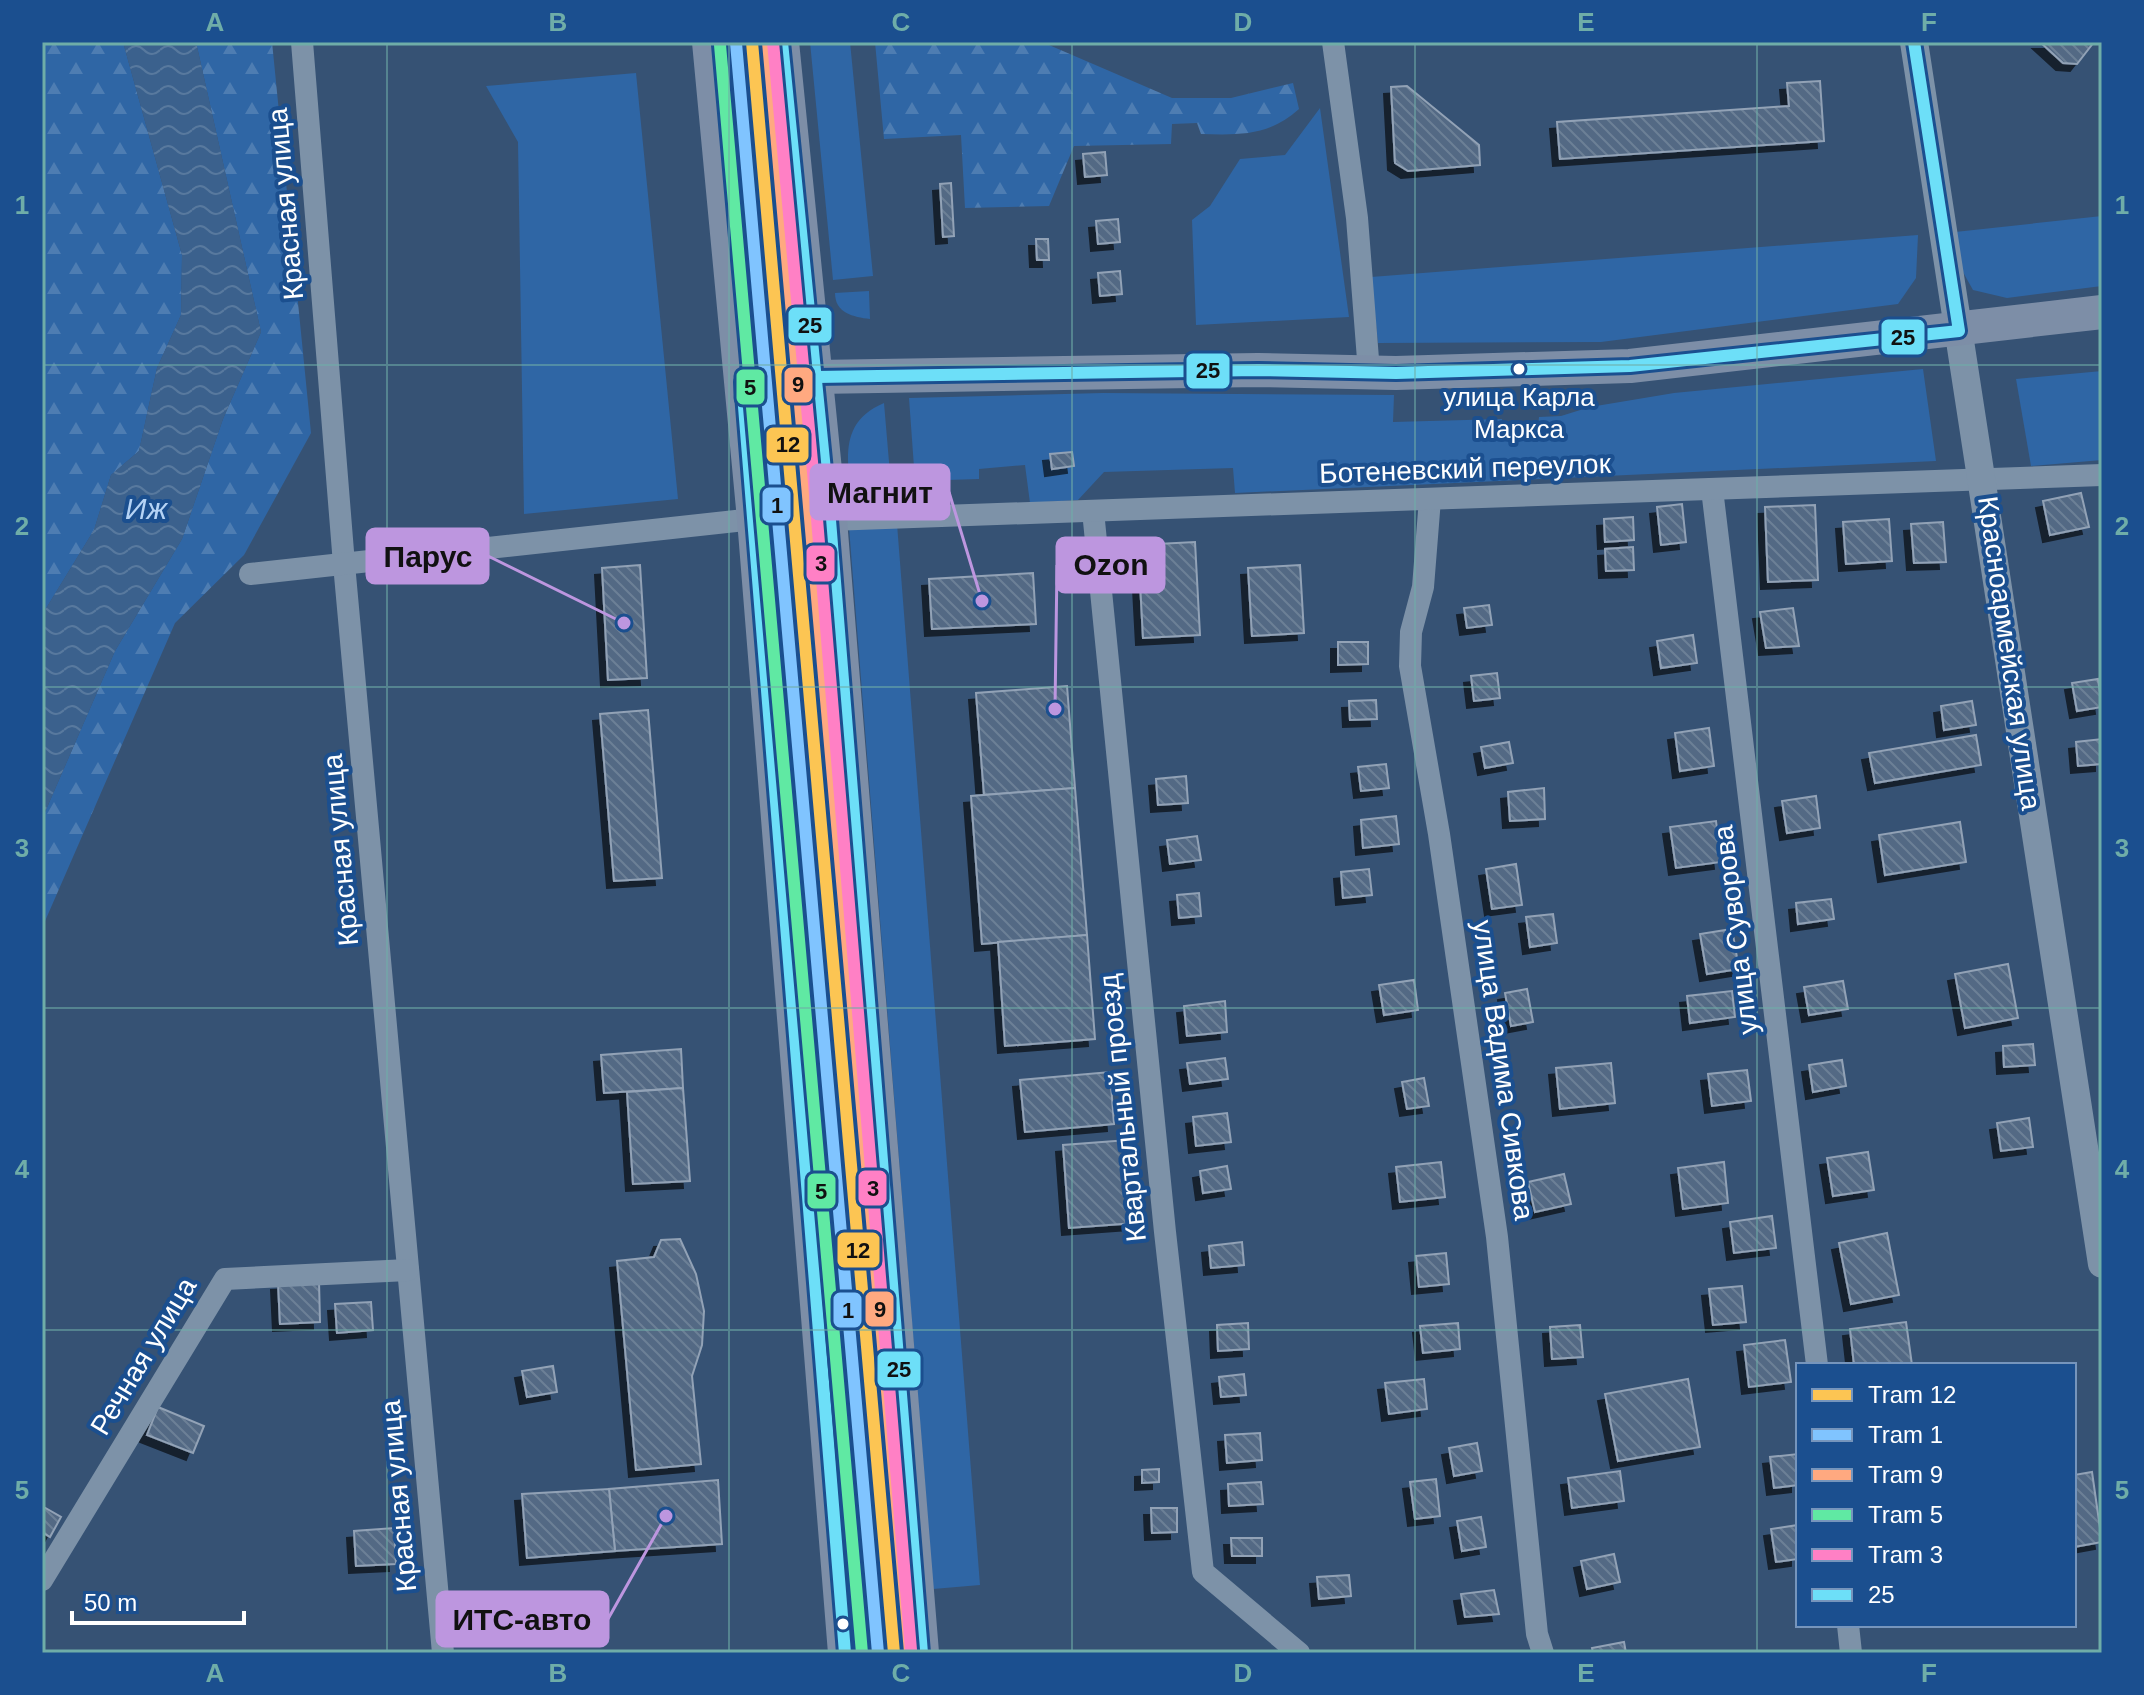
<svg xmlns="http://www.w3.org/2000/svg" width="2144" height="1695" viewBox="0 0 2144 1695" font-family="Arial,sans-serif">
<style>
.grass{fill:#2f66a5}
.forest{fill:url(#forest-firs)}
.water{fill:url(#water-waves)}
.building{fill:url(#building-back-hatch);stroke:#92a2b6;stroke-width:2;filter:url(#shadow)}
.lines{fill:none;stroke-linecap:round;stroke-linejoin:round}
.minor{stroke:#7d92a8;stroke-width:22}
.tertiary{stroke:#7d92a8;stroke-width:28}
.primary{stroke:#7d8ea7;stroke-width:34}
.bus-1-casing{stroke:#1b4f8f;stroke-width:18}
.bus-1{stroke:#6ddff8;stroke-width:12}
.tram-1-casing{stroke:#1b4f8f;stroke-width:18}
.tram-2-casing{stroke:#1b4f8f;stroke-width:18}
.tram-3-casing{stroke:#1b4f8f;stroke-width:18}
.tram-4-casing{stroke:#1b4f8f;stroke-width:18}
.tram-5-casing{stroke:#1b4f8f;stroke-width:18}
.tram-1{stroke:#fcc553;stroke-width:12}
.tram-2{stroke:#80c4ff;stroke-width:12}
.tram-3{stroke:#ffa980;stroke-width:12}
.tram-4{stroke:#60e9a3;stroke-width:12}
.tram-5{stroke:#ff80c5;stroke-width:12}
.grid{fill:none;stroke:#6fada8;stroke-width:2;stroke-opacity:0.55}
.bus-dot{fill:#fff;stroke:#1b4f8f;stroke-width:3}
.labels{text-anchor:middle;stroke-width:8;stroke-linejoin:round;paint-order:stroke}
.bus-label{font-size:26px;fill:#fff;stroke:#1b4f8f}
.street-label{font-size:28px;fill:#fff;stroke:#1b4f8f}
.water-label{font-size:30px;font-style:italic;fill:#b5d3f5;stroke:#1b4f8f}
.leader{fill:none;stroke:#bd96df;stroke-width:3}
.callout-dot{fill:#bd96df;stroke:#1b4f8f;stroke-width:3}
.callout{fill:#bd96df;stroke:#bd96df;stroke-width:3}
.callout-label{font-size:30px;text-anchor:middle;font-weight:bold;fill:#111}
.line-badge{stroke:#1b4f8f;stroke-width:3}
.pale-badge-label{font-size:22px;text-anchor:middle;font-weight:bold;fill:#111}
.neatline{fill:none;stroke:#6fada8;stroke-width:3}
.grid-label{font-size:26px;text-anchor:middle;font-weight:bold;fill:#6fada8}
</style>
<defs>
<pattern id="forest-firs" width="22" height="20" patternUnits="userSpaceOnUse" patternTransform="scale(2)"><rect width="22" height="20" fill="#2f66a5"/><path d="M5 1l3.5 6h-7zM16 11l3.5 6h-7z" fill="#4e7db2"/></pattern>
<pattern id="water-waves" width="16" height="10" patternUnits="userSpaceOnUse" patternTransform="scale(2)"><rect width="16" height="10" fill="#3b618d"/><path d="M0 5q4-4 8 0t8 0" fill="none" stroke="#58799e"/></pattern>
<pattern id="building-back-hatch" width="6" height="6" patternUnits="userSpaceOnUse" patternTransform="scale(2)"><rect width="6" height="6" fill="#526984"/><path d="M-1 5l2 2M0 0l6 6M5-1l2 2" fill="none" stroke="#6c8096"/></pattern>
<filter id="shadow"><feDropShadow dx="-7" dy="7" stdDeviation="0" flood-color="#0009"/></filter>
</defs>
<rect width="100%" height="100%" fill="#365274"/>
<g class="grass">
<path d="M810 42H850L873 276 833 280Z"/>
<path d="M636 73 678 499 524 514 518 142 486 86Z"/>
<path d="M1320 108 1349 317 1196 325 1192 220 1210 206 1240 159 1285 155Z"/>
<path d="M2102 216V286L2007 298 1973 290 1959 265 1955 232Z"/>
<path d="M1918 235 1916 278 1898 304 1601 342 1378 343 1371 277Z"/>
<path d="M869 291 870 319C853 317 835 313 835 293Z"/>
<path d="M1923 369 1936 461 1235 493 1233 468 1104 472 1078 500 1030 503 1025 465 979 469V479L915 481 909 398 1103 393 1394 395 1393 422 1502 419 1503 426H1538L1539 417 1561 416 1590 407 1674 393Z"/>
<path d="M2102 371V460L2031 466 2016 379Z"/>
<path d="M884 403 893 509 852 512C850 467 834 424 884 403Z"/>
<path d="M897 524 980 1585 933 1589 849 527Z"/>
</g>
<g class="forest">
<path d="M42 42H123L182 255 181 315 157 368 139 451 111 475 94 530 42 615Z"/>
<path d="M196 42H272L311 433 244 555 175 623 42 928V819L115 651 182 539 223 419 261 332Z"/>
<path d="M875 42H1042L1172 98H1231L1293 83 1299 109C1269 136 1240 135 1201 134L1197 123 1172 124 1171 144 1074 146 1049 206 965 208 961 135 884 139Z"/>
</g>
<path class="water" d="M123 42H196L261 332 223 419 182 539 115 651 42 819V615L94 530 111 475 139 451 157 368 181 315 182 255Z"/>
<g class="building">
<path d="M2040 42H2094L2077 64 2063 63Z"/>
<path d="M1820 81 1824 141 1560 159 1557 122 1789 106 1787 83Z"/>
<path d="M1407 86 1479 145 1480 165 1408 171 1395 163 1391 87Z"/>
<path d="M1105 152 1107 175 1085 177 1083 154Z"/>
<path d="M951 183 954 236 943 237 940 184Z"/>
<path d="M1118 219 1120 242 1098 244 1096 221Z"/>
<path d="M1036 239H1048L1049 260H1037Z"/>
<path d="M1120 271 1122 294 1100 296 1098 273Z"/>
<path d="M1072 452 1074 466 1052 469 1050 454Z"/>
<path d="M2081 493 2089 527 2050 535 2043 501Z"/>
<path d="M1682 504 1686 542 1661 545 1657 507Z"/>
<path d="M1815 505 1818 580 1768 582 1765 507Z"/>
<path d="M1633 517 1634 540 1605 542 1604 519Z"/>
<path d="M1889 519 1892 561 1846 564 1843 522Z"/>
<path d="M1943 522 1946 562 1914 563 1911 524Z"/>
<path d="M1195 542 1200 635 1143 638 1138 545Z"/>
<path d="M1633 547 1634 570 1606 571 1605 549Z"/>
<path d="M640 565 647 678 608 680 602 568Z"/>
<path d="M1300 565 1304 633 1252 636 1248 568Z"/>
<path d="M1033 573 1036 624 932 629 929 579Z"/>
<path d="M1489 605 1492 625 1467 628 1464 608Z"/>
<path d="M1793 608 1799 646 1766 648 1760 612Z"/>
<path d="M1693 635 1697 663 1661 668 1657 641Z"/>
<path d="M1338 642H1368V664L1338 665Z"/>
<path d="M1497 673 1500 698 1474 701 1471 676Z"/>
<path d="M2098 679 2102 707 2077 711 2072 683Z"/>
<path d="M1067 686 1075 788 984 795 976 693Z"/>
<path d="M1376 700 1377 719 1350 720 1349 701Z"/>
<path d="M1972 701 1976 725 1944 730 1941 706Z"/>
<path d="M648 710 662 878 614 881 600 714Z"/>
<path d="M1709 728 1714 766 1680 771 1675 733Z"/>
<path d="M1976 735 1981 765 1875 783 1869 753Z"/>
<path d="M2102 739V764L2078 766 2076 742Z"/>
<path d="M1509 742 1513 763 1485 768 1481 747Z"/>
<path d="M1386 764 1389 788 1361 791 1358 767Z"/>
<path d="M1186 776 1188 803 1158 805 1156 779Z"/>
<path d="M1075 788 1087 935 982 944 971 796Z"/>
<path d="M1544 788 1545 819 1510 821 1508 792Z"/>
<path d="M1816 796 1820 828 1787 833 1782 801Z"/>
<path d="M1396 816 1399 844 1363 848 1361 820Z"/>
<path d="M1716 821 1721 862 1676 868 1670 827Z"/>
<path d="M1960 822 1966 862 1885 875 1879 835Z"/>
<path d="M1197 836 1201 860 1170 864 1167 840Z"/>
<path d="M1516 864 1522 905 1492 909 1486 869Z"/>
<path d="M1369 869 1372 895 1343 898 1341 872Z"/>
<path d="M1199 893 1201 916 1179 918 1177 895Z"/>
<path d="M1831 899 1834 919 1798 924 1796 903Z"/>
<path d="M1553 914 1557 943 1530 947 1526 917Z"/>
<path d="M1732 929 1739 969 1707 974 1700 934Z"/>
<path d="M1087 935 1095 1039 1005 1046 998 942Z"/>
<path d="M2008 964 2018 1018 1965 1028 1955 974Z"/>
<path d="M1414 980 1418 1010 1384 1015 1379 985Z"/>
<path d="M1843 981 1848 1009 1809 1015 1804 987Z"/>
<path d="M1527 989 1533 1022 1511 1026 1505 993Z"/>
<path d="M1732 991 1735 1017 1690 1023 1687 996Z"/>
<path d="M1225 1001 1227 1032 1187 1036 1184 1006Z"/>
<path d="M2033 1044 2035 1065 2004 1067 2003 1046Z"/>
<path d="M681 1049 683 1088 604 1093 601 1055Z"/>
<path d="M1225 1058 1228 1079 1190 1084 1187 1063Z"/>
<path d="M1842 1060 1846 1086 1813 1092 1809 1065Z"/>
<path d="M1611 1063 1615 1103 1560 1109 1556 1068Z"/>
<path d="M1747 1070 1751 1101 1712 1106 1708 1074Z"/>
<path d="M1110 1072 1114 1124 1025 1132 1020 1080Z"/>
<path d="M1424 1078 1429 1106 1407 1109 1402 1082Z"/>
<path d="M683 1088 690 1181 633 1184 627 1092Z"/>
<path d="M1227 1113 1231 1142 1196 1146 1193 1117Z"/>
<path d="M2029 1118 2033 1147 2001 1151 1997 1123Z"/>
<path d="M1128 1140 1135 1223 1069 1228 1063 1145Z"/>
<path d="M1868 1152 1874 1190 1833 1196 1827 1158Z"/>
<path d="M1441 1162 1445 1197 1400 1202 1396 1167Z"/>
<path d="M1724 1162 1728 1203 1683 1209 1678 1168Z"/>
<path d="M1227 1166 1231 1189 1203 1193 1200 1171Z"/>
<path d="M1564 1174 1571 1204 1535 1212 1528 1182Z"/>
<path d="M1772 1216 1776 1248 1734 1253 1730 1222Z"/>
<path d="M1887 1233 1899 1295 1851 1304 1839 1243Z"/>
<path d="M680 1239 696 1274 704 1311 702 1345 692 1376 701 1464 636 1470 617 1261 654 1257 661 1240Z"/>
<path d="M1242 1242 1244 1265 1211 1268 1209 1246Z"/>
<path d="M1446 1253 1449 1284 1419 1287 1416 1256Z"/>
<path d="M319 1281 320 1322 280 1324 278 1283Z"/>
<path d="M1742 1286 1746 1322 1713 1325 1709 1289Z"/>
<path d="M371 1302 373 1330 337 1333 335 1304Z"/>
<path d="M1906 1322 1912 1365H1854L1850 1329Z"/>
<path d="M1248 1323 1249 1349 1218 1351 1217 1325Z"/>
<path d="M1458 1323 1460 1349 1423 1353 1420 1326Z"/>
<path d="M1580 1325 1583 1357 1552 1359 1550 1327Z"/>
<path d="M1785 1340 1791 1382 1749 1387 1744 1345Z"/>
<path d="M553 1366 557 1392 527 1397 522 1371Z"/>
<path d="M1244 1374 1246 1395 1221 1397 1219 1377Z"/>
<path d="M1424 1379 1427 1409 1389 1414 1385 1383Z"/>
<path d="M1688 1379 1700 1447 1618 1461 1605 1394Z"/>
<path d="M158 1407 204 1426 193 1453 147 1435Z"/>
<path d="M1260 1433 1262 1460 1227 1463 1225 1435Z"/>
<path d="M1477 1443 1482 1471 1454 1476 1449 1448Z"/>
<path d="M1798 1454V1485L1774 1488 1770 1457Z"/>
<path d="M1159 1469V1482L1142 1483V1470Z"/>
<path d="M1620 1471 1624 1501 1572 1508 1568 1478Z"/>
<path d="M2092 1472 2102 1542 2074 1547V1475Z"/>
<path d="M1436 1479 1440 1516 1415 1519 1410 1482Z"/>
<path d="M718 1480 722 1544 615 1551 609 1489Z"/>
<path d="M1261 1482 1263 1504 1229 1506 1228 1484Z"/>
<path d="M609 1489 615 1551 527 1558 522 1494Z"/>
<path d="M42 1506 61 1517 50 1537 42 1532Z"/>
<path d="M1151 1508H1177V1532L1152 1533Z"/>
<path d="M1481 1517 1486 1547 1462 1551 1457 1521Z"/>
<path d="M1798 1525V1559L1776 1562 1771 1529Z"/>
<path d="M394 1528 396 1564 356 1566 354 1531Z"/>
<path d="M1231 1538H1262V1556H1232Z"/>
<path d="M1614 1554 1620 1582 1587 1589 1581 1561Z"/>
<path d="M1349 1575 1351 1596 1319 1599 1317 1577Z"/>
<path d="M1494 1590 1499 1614 1465 1617 1461 1594Z"/>
<path d="M1624 1642 1626 1653H1593L1592 1648Z"/>
</g>
<g class="lines">
<g class="minor">
<path d="M302 42 344 564 443 1653"/>
<path d="M1333 42 1357 218 1369 372"/>
<path d="M1712 489 1817 1365"/>
<path d="M1430 499 1423 587 1411 632 1410 666 1439 834 1497 1237 1537 1634 1543 1653"/>
<path d="M1093 511 1165 1232 1203 1572 1299 1653"/>
<path d="M830 520 2102 475"/>
<path d="M250 574 754 519"/>
<path d="M42 1580 225 1279 408 1270"/>
<path d="M1848 1625 1851 1653"/>
</g>
<path class="tertiary" d="M1914 42 2102 1264"/>
<g class="primary">
<path d="M709 42 754 519 845 1653"/>
<path d="M782 42 830 520 922 1653"/>
<path d="M742 382 816 377 1258 370 1396 373 1630 366 2102 312"/>
</g>
<g class="bus-1-casing">
<g id="bus-1">
<path d="M782 42 830 520 922 1653"/>
<path d="M845 1653 742 382 816 377 1258 370 1396 373 1630 366 1959 331 1914 42"/>
</g>
</g>
<use href="#bus-1" class="bus-1"/>
<g class="tram-1-casing">
<path id="tram-1" d="M752 42 894 1653"/>
</g>
<g class="tram-2-casing">
<path id="tram-2" d="M736 43 878 1653"/>
</g>
<g class="tram-3-casing">
<path id="tram-3" d="M768 42 910 1652"/>
</g>
<g class="tram-4-casing">
<path id="tram-4" d="M720 45 862 1653"/>
</g>
<g class="tram-5-casing">
<path id="tram-5" d="M773 42 814 483 911 1650"/>
</g>
<use href="#tram-1" class="tram-1"/>
<use href="#tram-2" class="tram-2"/>
<use href="#tram-3" class="tram-3"/>
<use href="#tram-4" class="tram-4"/>
<use href="#tram-5" class="tram-5"/>
</g>
<path class="grid" d="M387 42V1653M729 42V1653M1072 42V1653M1415 42V1653M1757 42V1653M42 365H2102M42 687H2102M42 1008H2102M42 1330H2102"/>
<g class="bus-dot">
<circle cx="1519" cy="369" r="7"/>
<circle cx="843" cy="1624" r="7"/>
</g>
<g class="labels">
<g class="bus-label">
<text x="1519" y="406">улица Карла<tspan x="1519" dy="32">Маркса</tspan></text>
</g>
<g class="street-label">
<text transform="translate(285 204) rotate(-95)" y="10">Красная улица</text>
<text transform="translate(1465 468) rotate(-2)" y="10">Ботеневский переулок</text>
<text transform="translate(2010 653) rotate(82)" y="10">Красноармейская улица</text>
<text transform="translate(340 850) rotate(-95)" y="10">Красная улица</text>
<text transform="translate(1735 930) rotate(-97)" y="10">улица Суворова</text>
<text transform="translate(1504 1070) rotate(82)" y="10">улица Вадима Сивкова</text>
<text transform="translate(1122 1108) rotate(-96)" y="10">Квартальный проезд</text>
<text transform="translate(143 1356) rotate(-59)" y="10">Речная улица</text>
<text transform="translate(398 1496) rotate(-95)" y="10">Красная улица</text>
</g>
<g class="water-label">
<text x="146" y="519">Иж</text>
</g>
</g>
<path class="leader" d="M982 601L949 492M624 623L488 556M1055 709L1057 565M666 1516L608 1619"/>
<g class="callout-dot">
<circle cx="982" cy="601" r="8"/>
<circle cx="624" cy="623" r="8"/>
<circle cx="1055" cy="709" r="8"/>
<circle cx="666" cy="1516" r="8"/>
</g>
<g class="callout">
<rect x="811" y="465" width="138" height="54" rx="8"/>
<rect x="367" y="529" width="121" height="54" rx="8"/>
<rect x="1057" y="538" width="107" height="54" rx="8"/>
<rect x="437" y="1592" width="171" height="54" rx="8"/>
</g>
<g class="callout-label">
<text x="880" y="503">Магнит</text>
<text x="428" y="567">Парус</text>
<text x="1111" y="575">Ozon</text>
<text x="522" y="1630">ИТС-авто</text>
</g>
<g class="line-badge">
<rect x="787" y="306" width="46" height="38" rx="8" fill="#6ddff8"/>
<rect x="1880" y="318" width="46" height="38" rx="8" fill="#6ddff8"/>
<rect x="1185" y="352" width="46" height="38" rx="8" fill="#6ddff8"/>
<rect x="783" y="366" width="31" height="38" rx="8" fill="#ffa980"/>
<rect x="735" y="368" width="31" height="38" rx="8" fill="#60e9a3"/>
<rect x="765" y="426" width="45" height="38" rx="8" fill="#fcc553"/>
<rect x="761" y="486" width="31" height="38" rx="8" fill="#80c4ff"/>
<rect x="805" y="544" width="31" height="39" rx="8" fill="#ff80c5"/>
<rect x="857" y="1169" width="31" height="38" rx="8" fill="#ff80c5"/>
<rect x="806" y="1172" width="31" height="38" rx="8" fill="#60e9a3"/>
<rect x="836" y="1231" width="45" height="38" rx="8" fill="#fcc553"/>
<rect x="864" y="1290" width="31" height="38" rx="8" fill="#ffa980"/>
<rect x="832" y="1291" width="31" height="38" rx="8" fill="#80c4ff"/>
<rect x="876" y="1350" width="46" height="39" rx="8" fill="#6ddff8"/>
</g>
<g class="pale-badge-label">
<text x="810" y="333">25</text>
<text x="1903" y="345">25</text>
<text x="1208" y="378">25</text>
<text x="798" y="392">9</text>
<text x="750" y="395">5</text>
<text x="788" y="452">12</text>
<text x="777" y="513">1</text>
<text x="821" y="571">3</text>
<text x="873" y="1196">3</text>
<text x="821" y="1199">5</text>
<text x="858" y="1258">12</text>
<text x="880" y="1317">9</text>
<text x="848" y="1318">1</text>
<text x="899" y="1377">25</text>
</g>
<rect width="2144" height="1695" fill="none" stroke="#1b4f8f" stroke-width="88"/>
<rect x="1796" y="1363" width="280" height="264" fill="#1b4f8f" stroke="#7695bc" stroke-width="2"/>
<rect x="1812" y="1389" width="40" height="12" fill="#fcc553" stroke="#7695bc" stroke-width="2"/>
<text x="1868" y="1403" font-size="24" fill="#ffffff">Tram 12</text>
<rect x="1812" y="1429" width="40" height="12" fill="#80c4ff" stroke="#7695bc" stroke-width="2"/>
<text x="1868" y="1443" font-size="24" fill="#ffffff">Tram 1</text>
<rect x="1812" y="1469" width="40" height="12" fill="#ffa980" stroke="#7695bc" stroke-width="2"/>
<text x="1868" y="1483" font-size="24" fill="#ffffff">Tram 9</text>
<rect x="1812" y="1509" width="40" height="12" fill="#60e9a3" stroke="#7695bc" stroke-width="2"/>
<text x="1868" y="1523" font-size="24" fill="#ffffff">Tram 5</text>
<rect x="1812" y="1549" width="40" height="12" fill="#ff80c5" stroke="#7695bc" stroke-width="2"/>
<text x="1868" y="1563" font-size="24" fill="#ffffff">Tram 3</text>
<rect x="1812" y="1589" width="40" height="12" fill="#6ddff8" stroke="#7695bc" stroke-width="2"/>
<text x="1868" y="1603" font-size="24" fill="#ffffff">25</text>
<path d="M72 1611v12h172v-12" fill="none" stroke="#ffffff" stroke-width="4"/>
<text x="84" y="1611" font-size="24" fill="#ffffff" stroke="#1b4f8f" stroke-width="6" paint-order="stroke">50 m</text>
<rect x="44" y="44" width="2056" height="1607" class="neatline"/>
<g class="grid-label">
<text x="215" y="31">A</text>
<text x="558" y="31">B</text>
<text x="901" y="31">C</text>
<text x="1243" y="31">D</text>
<text x="1586" y="31">E</text>
<text x="1929" y="31">F</text>
<text x="22" y="214">1</text>
<text x="2122" y="214">1</text>
<text x="22" y="535">2</text>
<text x="2122" y="535">2</text>
<text x="22" y="857">3</text>
<text x="2122" y="857">3</text>
<text x="22" y="1178">4</text>
<text x="2122" y="1178">4</text>
<text x="22" y="1499">5</text>
<text x="2122" y="1499">5</text>
<text x="215" y="1682">A</text>
<text x="558" y="1682">B</text>
<text x="901" y="1682">C</text>
<text x="1243" y="1682">D</text>
<text x="1586" y="1682">E</text>
<text x="1929" y="1682">F</text>
</g>
</svg>
